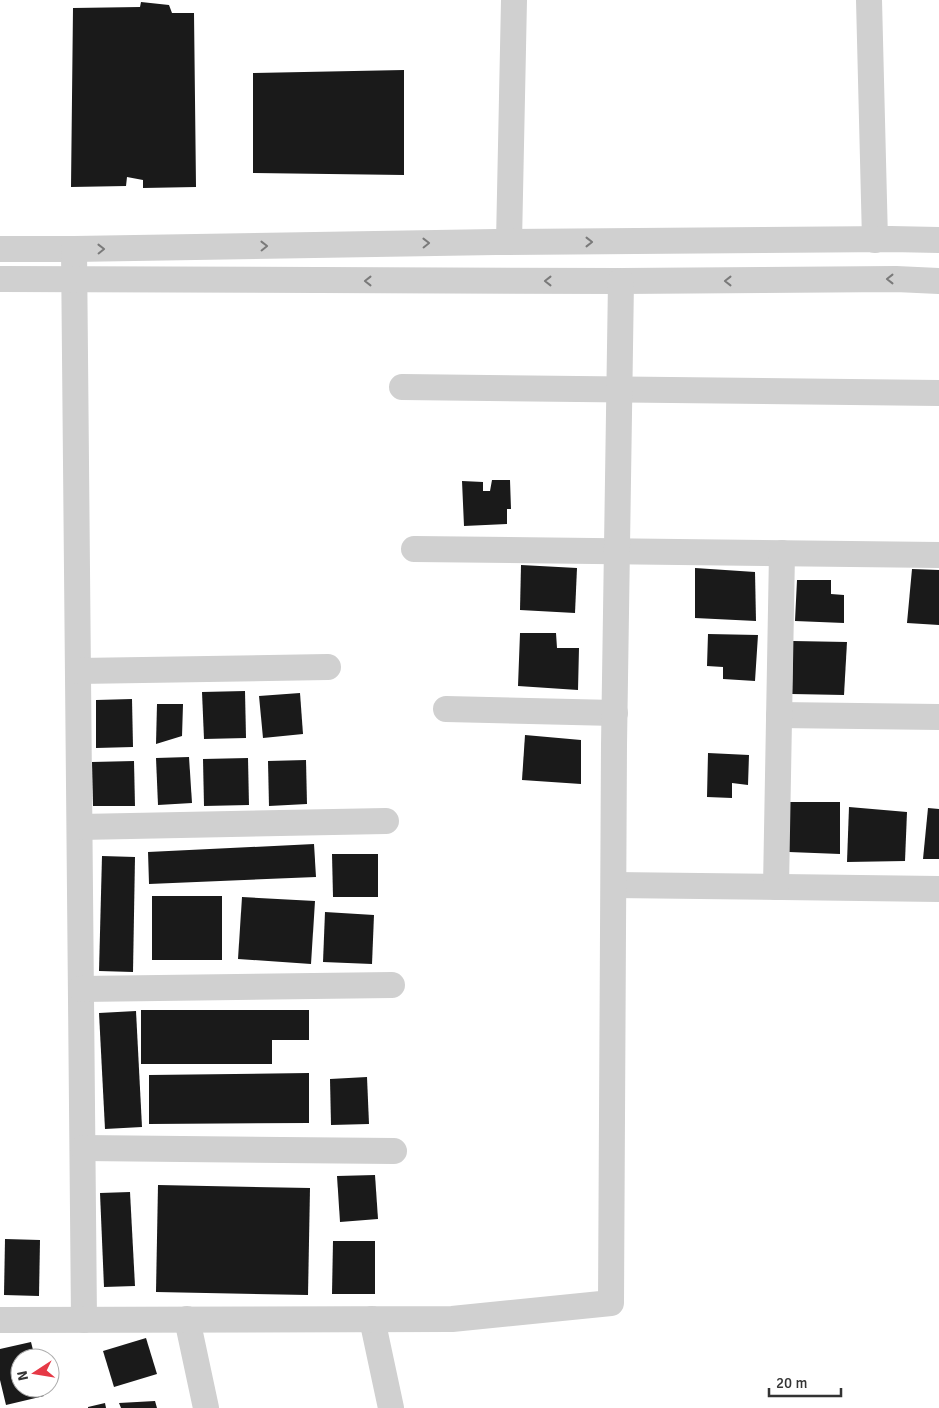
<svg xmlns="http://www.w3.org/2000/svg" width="939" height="1408" viewBox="0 0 939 1408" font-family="Signika,sans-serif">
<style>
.building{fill:#1a1a1a}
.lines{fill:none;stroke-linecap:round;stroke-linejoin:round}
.minor{stroke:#d0d0d0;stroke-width:26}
.oneway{stroke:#7a7a7a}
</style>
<rect width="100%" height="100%" fill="#fff"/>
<g class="building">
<path d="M141 2 169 5 172 13H194L196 187 143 188V180L127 177 126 186 71 187 73 8 140 7Z"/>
<path d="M404 70V175L253 173V73Z"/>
<path d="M492 480H510L511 509H507V524L464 526 462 481 483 482V491H490Z"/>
<path d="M521 565 577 568 575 613 520 610Z"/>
<path d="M695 568 755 572 756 621 695 618Z"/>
<path d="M912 569 939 570V625L907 623Z"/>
<path d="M797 580H831V594L844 595V623L795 621Z"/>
<path d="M520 633H556L557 648H579L578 690 518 686Z"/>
<path d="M708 634 758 635 755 681 723 679V667L707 666Z"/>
<path d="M793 641 847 642 844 695 792 694Z"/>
<path d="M245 691 246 738 204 739 202 692Z"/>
<path d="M300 693 303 734 263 738 259 696Z"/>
<path d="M132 699 133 747 96 748V700Z"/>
<path d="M157 704H183L182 736 156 744Z"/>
<path d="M525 735 581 740V784L522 780Z"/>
<path d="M708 753 749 755 748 785 732 783V798L707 797Z"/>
<path d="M189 757 192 803 158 805 156 758Z"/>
<path d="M248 758 249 805 204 806 203 759Z"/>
<path d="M306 760 307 804 269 806 268 761Z"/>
<path d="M134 761 135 806H93L92 762Z"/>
<path d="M786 802H840V854L789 852Z"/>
<path d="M849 807 907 812 905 861 847 862Z"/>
<path d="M928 808 939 809V859H923Z"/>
<path d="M314 844 316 877 149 884 148 852Z"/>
<path d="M332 854H378V897H333Z"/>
<path d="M102 856 135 857 133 972 99 971Z"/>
<rect x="152" y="896" width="70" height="64"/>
<path d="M242 897 315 901 311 964 238 959Z"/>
<path d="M325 912 374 915 372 964 323 962Z"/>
<path d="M141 1010H309V1040H272V1064H141Z"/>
<path d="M136 1011 142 1127 105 1129 99 1013Z"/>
<path d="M309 1073V1123L149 1124V1075Z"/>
<path d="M367 1077 369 1124 331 1125 330 1079Z"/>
<path d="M375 1175 378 1219 340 1222 337 1176Z"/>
<path d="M158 1185 310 1188 308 1295 156 1292Z"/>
<path d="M130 1192 135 1286 104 1287 100 1193Z"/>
<path d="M5 1239 40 1240 39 1296 4 1295Z"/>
<path d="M333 1241H375V1294H332Z"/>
<path d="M146 1338 157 1374 114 1387 103 1351Z"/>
<path d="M31 1342 35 1358H20V1388H42L44 1396 6 1405 0 1380V1349Z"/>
<path d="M155 1401 157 1408H121L119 1403Z"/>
<path d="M105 1403 106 1408H88V1407Z"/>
</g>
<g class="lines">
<g class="minor">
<path d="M869 0 875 240"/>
<path d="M509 242 514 0"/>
<path d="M0 249H74L496 242 891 239 939 240"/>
<path d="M74 249 84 1320"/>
<path d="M0 279 621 281 896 279 939 281"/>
<path d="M402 387 939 393"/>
<path d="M414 549 939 555"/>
<path d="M78 671 328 667"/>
<path d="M446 709 615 713"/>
<path d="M779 715 939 717"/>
<path d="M80 827 386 821"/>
<path d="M614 885 939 889"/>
<path d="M776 887 782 553"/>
<path d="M81 989 392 985"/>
<path d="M83 1148 394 1151"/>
<path d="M187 1319 206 1408"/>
<path d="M372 1319 391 1408"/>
<path d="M0 1320 452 1319 611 1303 614 745 621 281"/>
</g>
</g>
<defs><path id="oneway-chevron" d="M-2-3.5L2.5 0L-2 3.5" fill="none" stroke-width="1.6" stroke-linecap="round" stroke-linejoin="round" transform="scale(1.25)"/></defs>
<g class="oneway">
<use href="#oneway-chevron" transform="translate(589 242)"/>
<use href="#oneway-chevron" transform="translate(426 243) rotate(-1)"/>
<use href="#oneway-chevron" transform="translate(264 246) rotate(-1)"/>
<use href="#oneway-chevron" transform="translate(101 249) rotate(-1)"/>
<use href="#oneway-chevron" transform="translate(890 279) rotate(180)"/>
<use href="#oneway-chevron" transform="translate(368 281) rotate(-180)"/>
<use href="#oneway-chevron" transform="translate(548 281) rotate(-180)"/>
<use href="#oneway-chevron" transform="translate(728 281) rotate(180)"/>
</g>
<g transform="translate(35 1373) rotate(258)"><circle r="24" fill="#ffffff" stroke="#adadad"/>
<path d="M0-4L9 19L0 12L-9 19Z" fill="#e63946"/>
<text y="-8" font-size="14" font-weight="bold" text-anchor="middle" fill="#333333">N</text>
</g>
<path d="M769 1388v8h72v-8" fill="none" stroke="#333333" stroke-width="2.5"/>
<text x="776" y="1388" font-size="15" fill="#333333" stroke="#ffffff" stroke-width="4" paint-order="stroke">20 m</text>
</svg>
